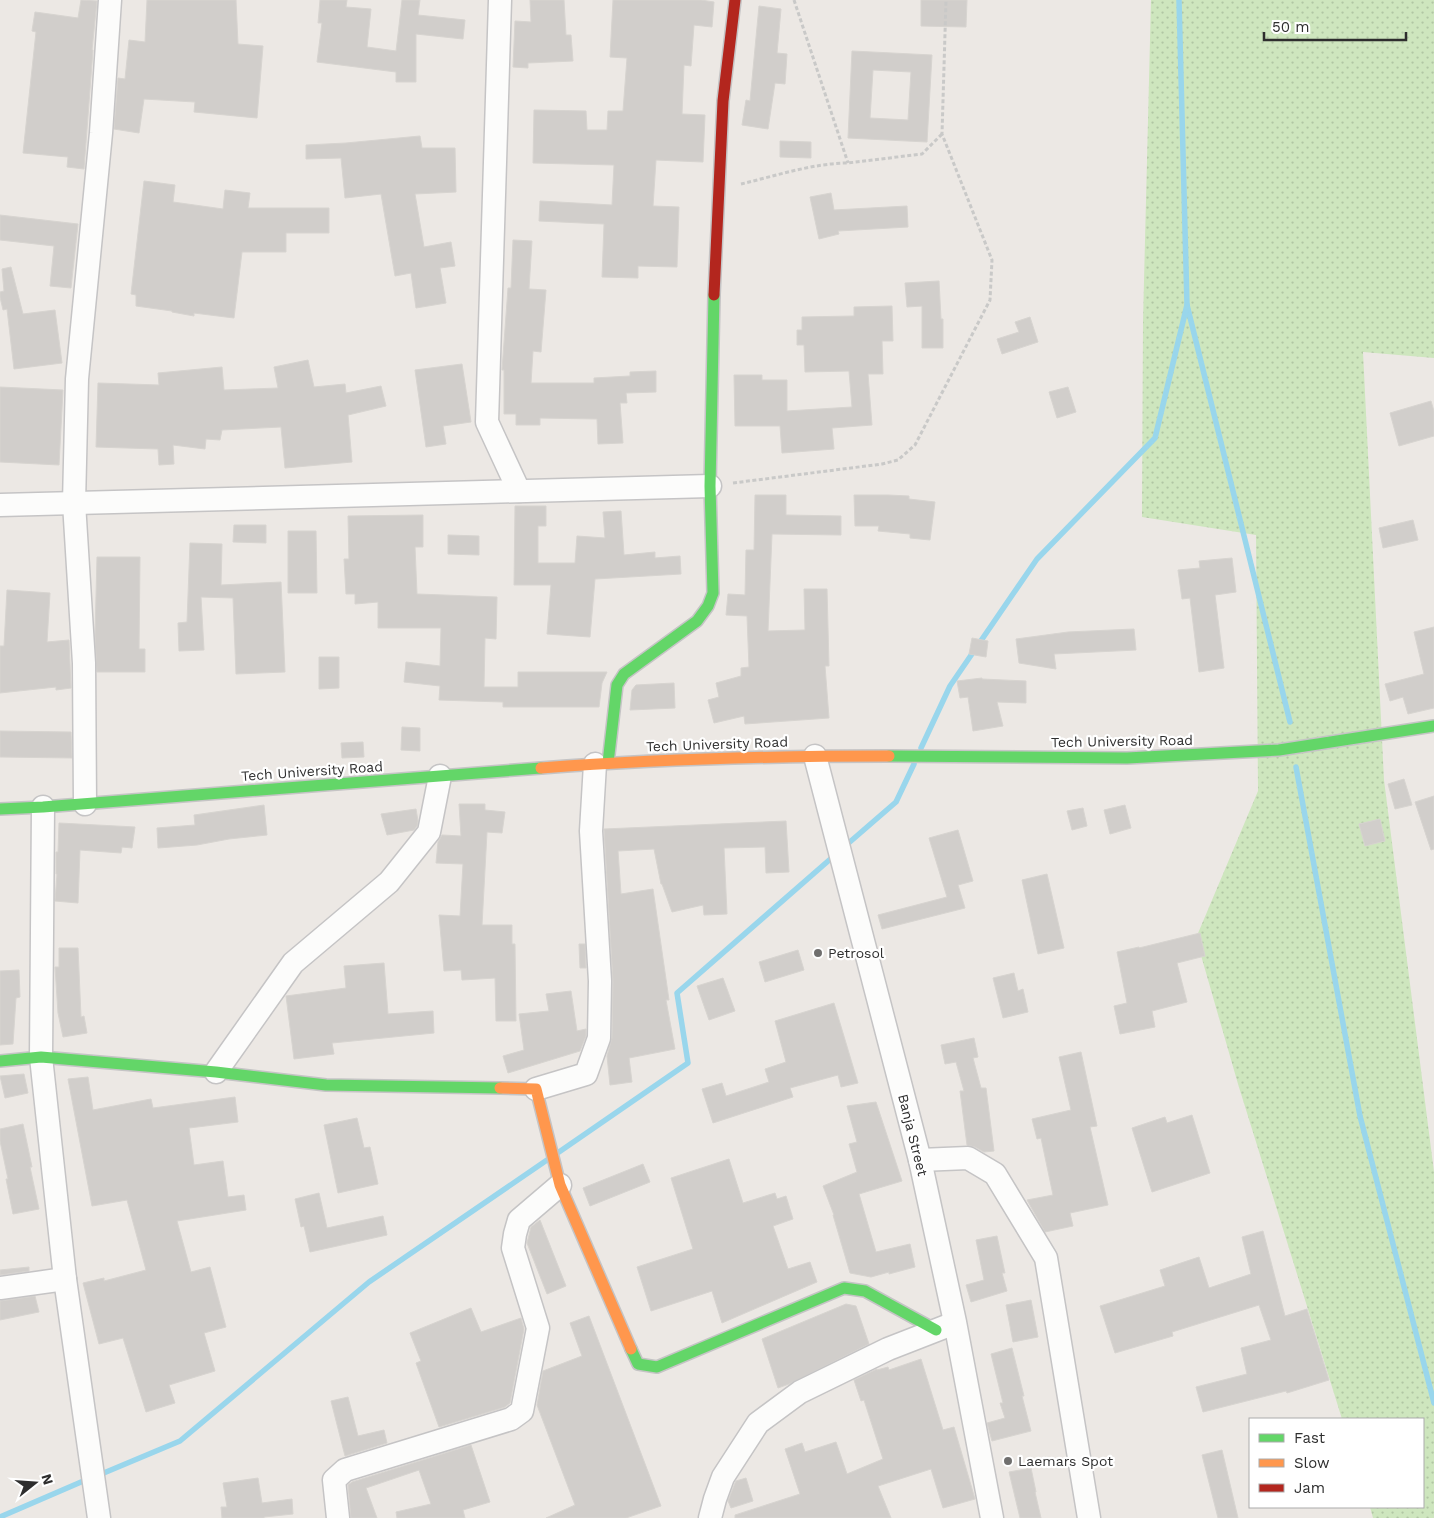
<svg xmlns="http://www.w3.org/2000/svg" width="1434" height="1518" viewBox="0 0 1434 1518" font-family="'Work Sans',sans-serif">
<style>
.grass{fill:url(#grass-dots)}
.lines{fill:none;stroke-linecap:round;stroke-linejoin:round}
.stream{stroke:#99d6ec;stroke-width:5.5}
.building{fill:#d1cecb;stroke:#d7d4d0;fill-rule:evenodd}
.street-casing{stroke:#c5c4c5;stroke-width:25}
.fast-casing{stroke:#c5c4c5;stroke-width:14}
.slow-casing{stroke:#c5c4c5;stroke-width:14}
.jam-casing{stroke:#c5c4c5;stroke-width:14}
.path{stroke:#c9c9c8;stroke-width:3;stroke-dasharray:4 2.5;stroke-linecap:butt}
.street{stroke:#fcfcfb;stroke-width:22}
.fast{stroke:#63d668;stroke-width:11}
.slow{stroke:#ff974d;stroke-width:11}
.jam{stroke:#b3261e;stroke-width:11}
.poi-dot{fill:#706f6e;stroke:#fff;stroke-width:2}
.labels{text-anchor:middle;stroke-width:4.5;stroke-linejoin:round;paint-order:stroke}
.street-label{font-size:14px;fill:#2e2e2e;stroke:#fff}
.poi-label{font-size:14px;fill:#2e2e2e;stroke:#fff;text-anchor:start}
</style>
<defs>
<pattern id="grass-dots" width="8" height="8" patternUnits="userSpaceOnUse" patternTransform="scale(1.25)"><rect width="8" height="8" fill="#cee6be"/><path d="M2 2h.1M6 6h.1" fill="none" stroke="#b1c6a4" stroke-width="1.8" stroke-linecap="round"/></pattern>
</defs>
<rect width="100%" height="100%" fill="#ece8e4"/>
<path class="grass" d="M1151 0H1434V358L1363 352 1384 780 1434 1172V1518H1373L1370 1507H1423V1419H1342L1238 1084 1196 938 1258 791 1256 535 1142 517 1143 321Z"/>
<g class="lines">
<g class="stream">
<path d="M1179 0 1187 305 1290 722"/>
<path d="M921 748 950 686 1037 559 1155 438 1187 305"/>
<path d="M1296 767 1360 1116 1434 1403"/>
<path d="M844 847 896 802 914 764"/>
<path d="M559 1152 688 1063 677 993 835 855"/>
<path d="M99 1475 180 1441 369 1282 547 1160"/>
<path d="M0 1517 88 1479"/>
</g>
</g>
<g class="building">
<path d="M81 0 97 1 92 50H93L84 169 67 167 68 157 23 153 36 32 32 31 35 12 78 18Z"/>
<path d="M147 0H236L238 44 263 46 257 118 194 112 195 102 144 99 139 133 114 129 118 78 125 79 129 40 145 42Z"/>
<path d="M320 0H347L346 7 371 9 367 47 396 51 402 0H420L418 15 465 20 463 39 416 34V82H396V72L317 62 322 23H318Z"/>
<path d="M530 0H564L566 35H571L573 61 528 63V68L513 67 515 21 531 22Z"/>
<path d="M613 0H701L714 2 712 27 694 25 691 66 684 65 682 114 705 115 703 162 656 160 653 206 679 207 677 267 638 266V278L602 277 604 224 539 221 540 201 612 205 614 165 533 163 534 110 586 111 587 130H607L608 111H623L627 58 610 57Z"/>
<path d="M921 0H967L966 27 921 26Z"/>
<path d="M759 6 781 9 777 53 787 54 785 84 775 83 768 129 742 125 746 100 750 101Z"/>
<path d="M852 51 932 55 927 142 848 138ZM873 70 911 72 908 120 870 118Z"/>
<path d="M420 136 422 148H455L456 192 415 194 424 247 451 242 455 266 440 268 446 303 416 308 411 273 395 276 381 194 345 198 341 158 306 159V145L346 143Z"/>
<path d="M780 141 811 142V158L780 157Z"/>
<path d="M144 181 175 185 173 202 223 209 225 190 250 193 248 208H329V233H286V252H242L234 318 194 313V316L172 312V311L136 306V295L131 294Z"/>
<path d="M831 193 834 210 907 206 908 227 838 231 839 234 819 239 810 197Z"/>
<path d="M0 215 78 224 71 288 50 286 54 246 0 240Z"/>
<path d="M513 240 532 241 529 289 546 290 541 352 533 351 531 383H594V378L630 376V372L656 371V392L626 393 627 403H620L623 443 598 444 597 419 540 418V425H516V414H504V370H502L508 288H511Z"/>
<path d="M11 267 23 314 55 310 62 363 14 369 7 309 3 310 0 297V292L4 291 2 269Z"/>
<path d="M939 281 941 319H943V348H922V306L907 307 905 283Z"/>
<path d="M892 306 893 341H882L883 374H868L872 425 832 428 834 449 782 453 780 426H735L734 375H762V380H787V411L852 407 849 371 805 372 804 345H797V330H802V317L854 316V307Z"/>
<path d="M1030 317 1038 342 1002 354 997 339 1019 332 1015 322Z"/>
<path d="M308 360 314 387 345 384 346 393 381 386 386 406 348 415 352 462 285 468 281 427 222 430 220 440 206 439 205 449 173 445 174 464 159 465 158 449 96 447 98 383 159 385 158 373 222 367 224 390 278 388 274 367Z"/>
<path d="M462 364 471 422 443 426 446 444 426 447 415 370Z"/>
<path d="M0 387 63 390 59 465 0 462Z"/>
<path d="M1068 387 1076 412 1057 418 1049 392Z"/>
<path d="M1431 401 1434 411V436L1399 446 1390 413Z"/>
<path d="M755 495H786V515L841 516V535L772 534 768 631 805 630 804 589H827L829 666H825L829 718 745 724 744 716 714 723 708 700 719 697 716 683 741 676V668L749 667 747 616 726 615 728 594 745 595 746 550H754Z"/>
<path d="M854 495H888L909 496V499L935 502 930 540 910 538V534L878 531 879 526H855Z"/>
<path d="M515 506H546V526H538V563H575L577 536 605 538 603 512 621 511 624 555 655 552V558L680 556 681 574 595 579 590 637 547 634 551 585H514Z"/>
<path d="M423 515V547H415L417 594 497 597 496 639 485 638 484 687H518V672H607L602 683 599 707H503V702L439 700 440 686 404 682 406 662 440 666 441 628H378V602L355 604V594H346L344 559H349L348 516Z"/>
<path d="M1413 520 1418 540 1383 548 1379 528Z"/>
<path d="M234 525H266V543L233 542Z"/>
<path d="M288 531H316L317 593H288Z"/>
<path d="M448 535 479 536V555L448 554Z"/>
<path d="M190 543 222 544 221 585 281 582 285 672 236 674 233 598 201 597 204 650 179 651 178 623 187 622Z"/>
<path d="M97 557H140L139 649H145V672H97L95 636Z"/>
<path d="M1232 558 1236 592 1215 595 1224 668 1199 672 1190 598 1182 599 1178 570 1200 568 1199 561Z"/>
<path d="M7 590 50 593 47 642 69 640 71 688 56 690V687L0 693V646H4Z"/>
<path d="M1434 627V708L1408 714 1403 697 1390 701 1385 684 1424 674 1414 632Z"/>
<path d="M1134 629 1136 650 1054 654 1056 669 1019 663 1016 639 1068 632Z"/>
<path d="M972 638 988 641 986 657 969 654Z"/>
<path d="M319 657H339V688L319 689Z"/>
<path d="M982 678V679L1026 681V703L997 702 1003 726 973 731 968 697 960 698 957 681Z"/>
<path d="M674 683 675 708 630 710 632 690 636 685Z"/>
<path d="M402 727 420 728V751L401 750Z"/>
<path d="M0 731 71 732 72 758 0 757Z"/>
<path d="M363 742 364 757 342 758 341 743Z"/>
<path d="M1404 779 1412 805 1395 809 1388 784Z"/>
<path d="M1434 796V849L1431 850 1415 802Z"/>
<path d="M459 804H485V810L505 812 502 833 487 832 482 925H512V944H515L516 1021H496L495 978 462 980 461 970 444 971 439 915 460 916 463 864 436 863 438 842 442 835 461 836Z"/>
<path d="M264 805 267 835 229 839 197 845 158 848 157 828 195 825 194 815Z"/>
<path d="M1125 805 1131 828 1110 834 1104 810Z"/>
<path d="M1083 808 1087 826 1072 830 1067 811Z"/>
<path d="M416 809 418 821 417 826 414 830 387 835 381 814Z"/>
<path d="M1380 819 1385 841 1365 846 1359 824Z"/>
<path d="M786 821 789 872 766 873 765 847 724 848 727 914 704 915 703 905 672 912 662 884H661L654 849 618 851 621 894 653 889 669 1000H666L675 1049 629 1058 632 1082 610 1085 607 1056 612 1038 613 981 604 829Z"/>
<path d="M59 823 135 827 132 848 122 847 121 853 80 850 78 903 55 901 57 874H56V852H58Z"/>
<path d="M958 830 973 881 958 885 965 908 882 929 878 915 947 897 929 838Z"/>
<path d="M1047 874 1064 948 1038 954 1022 880Z"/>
<path d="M1200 933 1205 956 1177 963 1187 1002 1152 1011 1155 1027 1120 1034 1114 1006 1127 1003 1117 952 1139 947V948Z"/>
<path d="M579 944H585L586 968H580Z"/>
<path d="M59 948H78L81 1017 84 1016 87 1033 63 1037 58 1013 55 967H59Z"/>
<path d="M798 950 804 970 765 982 759 962Z"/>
<path d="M384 963 388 1014 433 1011 434 1033 332 1043 334 1054 294 1059 286 996 346 988 344 966Z"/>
<path d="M19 970 20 997 16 998 13 1044 0 1045V971Z"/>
<path d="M1014 973 1018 991 1023 989 1028 1012 1003 1018 993 978Z"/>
<path d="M723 978 735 1011 709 1020 697 986Z"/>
<path d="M571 991 577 1031 586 1029V1036L580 1051 508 1073 503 1056 524 1050 519 1014 549 1011 546 994Z"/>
<path d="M834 1003 858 1083 841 1087 838 1075 790 1088 793 1097 713 1123 702 1089 722 1083 726 1096 769 1082 765 1069 786 1062 775 1021Z"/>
<path d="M974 1038 978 1057 973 1058 981 1088H986L994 1151 984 1152 975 1147 967 1145 960 1091H964L956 1062 945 1064 941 1045Z"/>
<path d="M1081 1052 1097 1126 1090 1127 1108 1205 1070 1213 1073 1226 1045 1232 1027 1200 1053 1195 1041 1138 1037 1139 1032 1119 1071 1110 1059 1057Z"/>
<path d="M24 1074 28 1093 5 1098 0 1076Z"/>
<path d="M88 1077 93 1110 151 1099 153 1108 235 1097 238 1122 189 1128 194 1165 223 1161 228 1197 244 1195 246 1210 177 1221 191 1272 210 1267 226 1327 204 1333 215 1371 169 1385 175 1403 146 1412 123 1338 99 1344 83 1283 104 1278V1281L146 1270 127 1200 92 1206 68 1079Z"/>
<path d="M876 1102 902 1181 859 1194 876 1252 910 1244 915 1267 889 1274V1272L871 1277 850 1273 833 1215H834L823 1186 857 1172 849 1144 857 1142 847 1106Z"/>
<path d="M1192 1115 1210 1173 1152 1192 1132 1128 1165 1117 1167 1123Z"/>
<path d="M357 1118 364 1148 370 1147 378 1184 338 1193 324 1125Z"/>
<path d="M23 1124 32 1167H30L39 1209 13 1214 6 1179H8L0 1141V1129Z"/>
<path d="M729 1159 743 1203 775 1193 777 1199 786 1196 793 1219 773 1226 788 1269 810 1262 817 1282 722 1323 712 1291 651 1311 637 1267 693 1249 671 1178Z"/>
<path d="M643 1164 650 1182 590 1206 583 1188Z"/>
<path d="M319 1193 327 1228 383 1216 387 1235 310 1252 304 1226 301 1227 295 1199Z"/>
<path d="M540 1220 566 1286 547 1294 527 1243 531 1227Z"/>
<path d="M1263 1231 1285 1316 1307 1309 1329 1380 1287 1393 1286 1391 1203 1412 1196 1387 1247 1374 1241 1348 1271 1340 1259 1305 1172 1332 1173 1336 1115 1353 1100 1306 1165 1286 1160 1270 1199 1257 1209 1288 1251 1274 1242 1237Z"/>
<path d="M997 1236 1005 1273H1002L1007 1291 971 1302 966 1285 984 1280 976 1240Z"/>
<path d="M29 1267V1271L0 1275V1270Z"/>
<path d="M35 1296 39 1312 0 1320V1301Z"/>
<path d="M1031 1300 1038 1337 1013 1342 1006 1305Z"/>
<path d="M846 1304 856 1306 869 1344 789 1384 778 1388 762 1339Z"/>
<path d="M471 1308 481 1332 521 1318 524 1329 510 1403 505 1407 439 1427 416 1363 421 1361 410 1333Z"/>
<path d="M589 1316 661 1506 626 1518H546L575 1505 537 1405 543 1371 582 1356 570 1323Z"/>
<path d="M1012 1348 1024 1396H1022L1031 1431 992 1441 987 1423 1005 1418 1000 1403H1003L991 1354Z"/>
<path d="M921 1359 943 1430 954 1427 975 1499 943 1508 931 1469 878 1486 891 1518H735V1515L800 1494 785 1449 802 1443 805 1452 836 1442 847 1474 883 1459 864 1400 861 1401 854 1380 877 1369V1370L888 1367 889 1370Z"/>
<path d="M348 1397 358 1436 384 1430 387 1443 345 1456 331 1401Z"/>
<path d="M471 1445 490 1502 463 1510 465 1518H397L396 1512 431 1504 419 1470 366 1488 377 1518H351L348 1485 352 1482Z"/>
<path d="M1222 1450 1238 1518H1218L1202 1455Z"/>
<path d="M1031 1468 1036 1492H1035L1041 1518H1020L1009 1472Z"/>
<path d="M258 1478 262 1503 292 1499 293 1514 264 1517V1518H222L221 1507H227L223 1483Z"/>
<path d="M746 1478 753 1501 731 1508 728 1501 735 1483 736 1481Z"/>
</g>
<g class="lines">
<g class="street-casing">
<g id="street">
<path d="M500 0 487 422 519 491"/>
<path d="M0 505 710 486"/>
<path d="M815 756 920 1160 955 1322 992 1518"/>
<path d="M85 804 84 663 74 503 77 379 101 133 110 0"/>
<path d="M43 807 41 1057 65 1279 99 1518"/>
<path d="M216 1072 293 963 389 882 429 832 440 776"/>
<path d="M536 1089 586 1074 599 1038 600 981 591 831 595 764"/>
<path d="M920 1160 968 1158 995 1174 1046 1258 1089 1518"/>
<path d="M0 1288 65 1279"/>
<path d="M338 1518 334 1480 345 1470 511 1419 522 1411 538 1328 513 1248 515 1234 519 1220 560 1185"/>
<path d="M710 1518 715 1499 723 1477 758 1423 800 1392 888 1349 947 1326"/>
</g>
</g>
<g class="fast-casing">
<g id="fast">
<path d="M889 756 1127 758 1279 750 1434 726"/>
<path d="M608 763 617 685 624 674 697 621 708 606 713 593 710 486 714 295"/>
<path d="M0 809 43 807 541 768"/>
<path d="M0 1061 41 1057 216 1072 326 1085 500 1088"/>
<path d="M631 1349 638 1364 657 1367 844 1288 865 1291 936 1330"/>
</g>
</g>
<g class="slow-casing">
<g id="slow">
<path d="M541 768C657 759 773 756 889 756"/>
<path d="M500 1088 536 1089 560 1185 631 1349"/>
</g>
</g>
<g class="jam-casing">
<path id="jam" d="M714 295 723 101 735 0"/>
</g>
<g class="path">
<path d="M794 0 848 163"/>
<path d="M741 184C775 176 814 163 848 163L922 154 942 134"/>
<path d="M733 483 882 464 898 460 915 445 990 300 992 260 942 134 946 0"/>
</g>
<use href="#street" class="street"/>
<use href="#fast" class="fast"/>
<use href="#slow" class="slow"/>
<use href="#jam" class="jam"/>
</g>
<g class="poi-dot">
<circle cx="818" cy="953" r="5"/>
<circle cx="1008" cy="1461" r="5"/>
</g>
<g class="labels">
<g class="street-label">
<text transform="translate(1122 741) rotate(-1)" y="5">Tech University Road</text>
<text transform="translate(717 744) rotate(-2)" y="5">Tech University Road</text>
<text transform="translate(312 771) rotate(-4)" y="5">Tech University Road</text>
<text transform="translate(913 1135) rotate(76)" y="5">Banja Street</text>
</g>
<g class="poi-label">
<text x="828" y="958">Petrosol</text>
<text x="1018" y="1466">Laemars Spot</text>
</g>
</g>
<rect x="1249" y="1418" width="175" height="90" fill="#ffffff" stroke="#ababab"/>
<rect x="1259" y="1434" width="25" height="8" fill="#63d668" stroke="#ababab"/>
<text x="1294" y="1443" font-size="15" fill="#2e2e2e">Fast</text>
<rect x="1259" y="1459" width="25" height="8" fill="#ff974d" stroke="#ababab"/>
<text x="1294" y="1468" font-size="15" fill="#2e2e2e">Slow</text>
<rect x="1259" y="1484" width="25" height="8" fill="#b3261e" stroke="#ababab"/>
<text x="1294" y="1493" font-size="15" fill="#2e2e2e">Jam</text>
<g transform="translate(35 1483) rotate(73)" stroke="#ffffff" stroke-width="4" paint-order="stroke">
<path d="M0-4L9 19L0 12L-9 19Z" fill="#2e2e2e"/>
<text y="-8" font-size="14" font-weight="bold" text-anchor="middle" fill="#2e2e2e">N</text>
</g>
<path d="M1264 32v8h142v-8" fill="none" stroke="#2e2e2e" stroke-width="2.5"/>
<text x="1272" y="32" font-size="15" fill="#2e2e2e" stroke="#ffffff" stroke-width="4" paint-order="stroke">50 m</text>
</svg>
